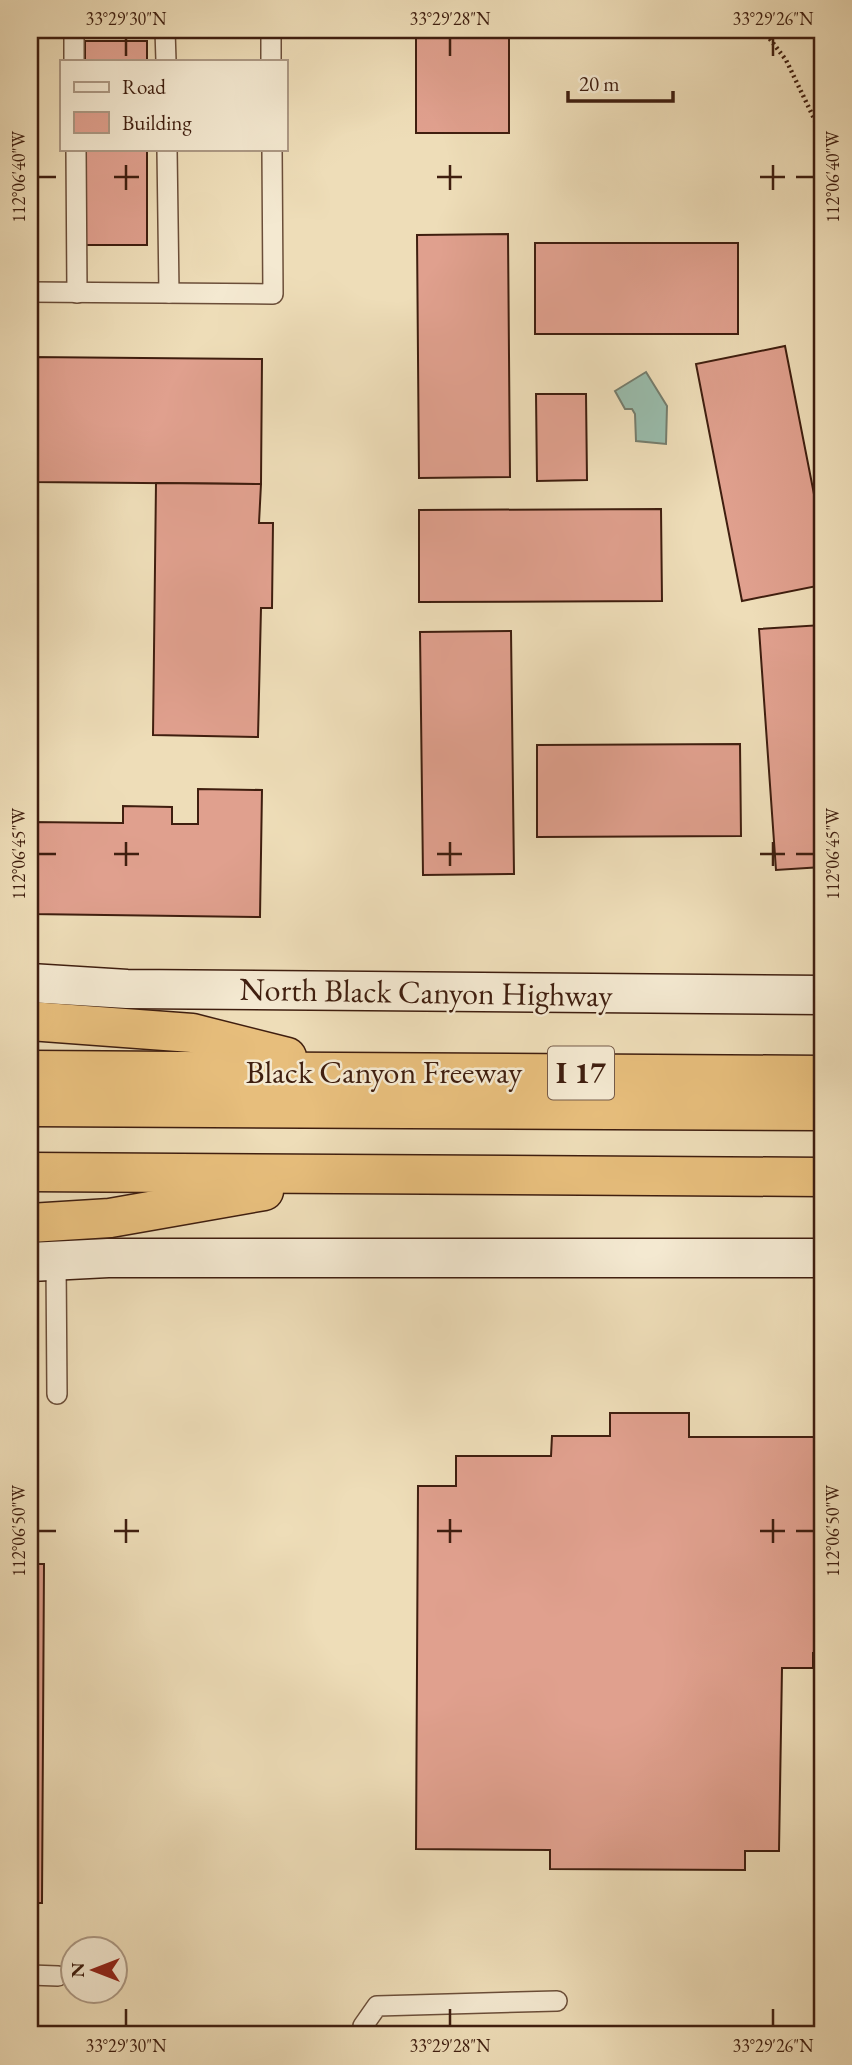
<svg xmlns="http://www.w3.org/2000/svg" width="852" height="2065" viewBox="0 0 852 2065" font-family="'EB Garamond',serif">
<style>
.water{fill:#99bcac;stroke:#757d6d;stroke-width:2}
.building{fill:#e0a08e;stroke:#3f1e0f;stroke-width:2}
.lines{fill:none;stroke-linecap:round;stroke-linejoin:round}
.lane-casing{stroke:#6b4e39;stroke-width:22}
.secondary-casing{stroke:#3f1e0f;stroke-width:41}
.highway-casing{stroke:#3f1e0f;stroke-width:41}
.path{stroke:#3f1e0f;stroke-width:4.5;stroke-dasharray:2 3.5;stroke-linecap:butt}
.lane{stroke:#f4e9d1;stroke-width:19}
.secondary{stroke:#f4e9d1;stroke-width:38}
.highway{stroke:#e7be7c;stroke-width:38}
.ticks{fill:none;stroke:#3f1e0f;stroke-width:2.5}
.labels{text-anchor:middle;stroke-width:5;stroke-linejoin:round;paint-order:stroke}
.shield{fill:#f4e9d1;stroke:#755b49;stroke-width:2}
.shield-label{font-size:30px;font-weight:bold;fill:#3f1e0f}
.street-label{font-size:32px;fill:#3f1e0f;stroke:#f4e9d1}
.neatline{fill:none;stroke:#3f1e0f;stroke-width:2.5}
.ticks-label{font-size:18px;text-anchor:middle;fill:#3f1e0f}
</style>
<rect width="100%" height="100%" fill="#eeddb8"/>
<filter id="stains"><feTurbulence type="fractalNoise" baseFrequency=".00286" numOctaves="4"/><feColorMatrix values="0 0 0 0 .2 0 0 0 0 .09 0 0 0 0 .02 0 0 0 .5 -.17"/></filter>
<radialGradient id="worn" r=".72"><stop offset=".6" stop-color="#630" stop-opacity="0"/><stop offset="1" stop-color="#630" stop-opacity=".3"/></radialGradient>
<path class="water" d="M646 372 667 406 666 444 636 441 635 414 632 409H625L615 391Z"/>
<g class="building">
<rect x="416" y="30" width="93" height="103"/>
<rect x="85" y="41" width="62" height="20"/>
<rect x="85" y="149" width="62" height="96"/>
<path d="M508 234 510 477 419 478 417 235Z"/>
<rect x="535" y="243" width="203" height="91"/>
<path d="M785 346 822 535V585L742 601 696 364Z"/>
<path d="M30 357 262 359 261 484 30 482Z"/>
<path d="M536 394H586L587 480 537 481Z"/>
<path d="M156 483 261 484 259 523H273L272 608H261L258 737 153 735Z"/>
<path d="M661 509 662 601 419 602V510Z"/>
<path d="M822 625V867L776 870 759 629Z"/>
<path d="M511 631 514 874 423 875 420 632Z"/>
<path d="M740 744 741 836 537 837V745Z"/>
<path d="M198 789 262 790 260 917 30 914V822L123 823V806L172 807V824H198Z"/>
<path d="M610 1413H689V1437H822V1653H813V1668H782L779 1851H745V1870L550 1869V1850L416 1849 418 1486H456V1456H551L552 1436H610Z"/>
<path d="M30 1564H44L42 1903H30Z"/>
</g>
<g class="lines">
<g class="lane-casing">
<g id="lane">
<path d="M74 30V61"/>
<path d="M165 30 166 61"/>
<path d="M271 30V61"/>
<path d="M76 149 77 293"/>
<path d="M167 149 169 293"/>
<path d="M30 292 273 294 272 149"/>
<path d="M56 1261 57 1394"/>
<path d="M30 1975 58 1976"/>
<path d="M363 2035V2026L377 2006 557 2001"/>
</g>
</g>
<g class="secondary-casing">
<g id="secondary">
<path d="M30 983 127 989 822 995"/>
<path d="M30 1262 108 1258H822"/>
</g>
</g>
<g class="highway-casing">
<g id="highway">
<path d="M30 1021 192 1033 287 1057"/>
<path d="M30 1070 822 1075"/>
<path d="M30 1107 822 1111"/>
<path d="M30 1172 822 1177"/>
<path d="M30 1223 110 1218 264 1191"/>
</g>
</g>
<path class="path" d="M763 30 786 60 822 135"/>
<use href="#lane" class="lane"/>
<use href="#secondary" class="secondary"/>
<use href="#highway" class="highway"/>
</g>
<path class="ticks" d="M126 38V56M450 38V56M773 38V56M126 165V190M450 165V190M773 165V190M38 177H56M114 177H139M437 177H462M760 177H785M796 177H814M126 842V866M450 842V866M773 842V866M38 854H56M114 854H139M437 854H462M760 854H785M796 854H814M126 1519V1543M450 1519V1543M773 1519V1543M38 1531H56M114 1531H139M437 1531H462M760 1531H785M796 1531H814M126 2009V2026M450 2009V2026M773 2009V2026"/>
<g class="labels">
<rect class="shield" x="548" y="1046.5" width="66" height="53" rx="5"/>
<g class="shield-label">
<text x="581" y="1083">I 17</text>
</g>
<g class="street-label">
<text transform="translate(426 992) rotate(1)" y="11">North Black Canyon Highway</text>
<text x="384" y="1083">Black Canyon Freeway</text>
</g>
</g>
<rect width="852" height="2065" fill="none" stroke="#eeddb8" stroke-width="77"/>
<rect x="60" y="60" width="228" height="91" fill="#f4e9d1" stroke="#ac9883" stroke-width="2"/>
<rect x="74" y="82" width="35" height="10" fill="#f4e9d1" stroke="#ac9883" stroke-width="2"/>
<text x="122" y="94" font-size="21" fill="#3f1e0f">Road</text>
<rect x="74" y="112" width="35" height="21" fill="#e0a08e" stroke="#ac9883" stroke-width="2"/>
<text x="122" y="130" font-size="21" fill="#3f1e0f">Building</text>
<g transform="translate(94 1970) rotate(270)"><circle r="33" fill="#f4e9d1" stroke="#ac9883" stroke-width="2"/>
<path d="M0-5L12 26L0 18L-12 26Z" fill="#8f2418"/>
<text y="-10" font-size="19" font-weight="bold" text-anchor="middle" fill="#3f1e0f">N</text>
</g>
<path d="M568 91v10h105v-10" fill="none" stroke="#3f1e0f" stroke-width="3.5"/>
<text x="579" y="91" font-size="21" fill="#3f1e0f" stroke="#f4e9d1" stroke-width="5" paint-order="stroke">20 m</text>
<rect x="38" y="38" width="776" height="1988" class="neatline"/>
<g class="ticks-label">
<text x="126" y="25">33°29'30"N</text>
<text x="450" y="25">33°29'28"N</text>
<text x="773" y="25">33°29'26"N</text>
<text transform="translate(833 177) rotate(-90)" y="6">112°06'40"W</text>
<text transform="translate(19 177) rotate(-90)" y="6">112°06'40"W</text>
<text transform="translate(833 854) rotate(-90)" y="6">112°06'45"W</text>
<text transform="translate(19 854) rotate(-90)" y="6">112°06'45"W</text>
<text transform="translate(833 1531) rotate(-90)" y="6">112°06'50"W</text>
<text transform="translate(19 1531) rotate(-90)" y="6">112°06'50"W</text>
<text x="126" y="2052">33°29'30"N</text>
<text x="450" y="2052">33°29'28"N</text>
<text x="773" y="2052">33°29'26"N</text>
</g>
<rect width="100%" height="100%" filter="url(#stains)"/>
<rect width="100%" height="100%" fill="url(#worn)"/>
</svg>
